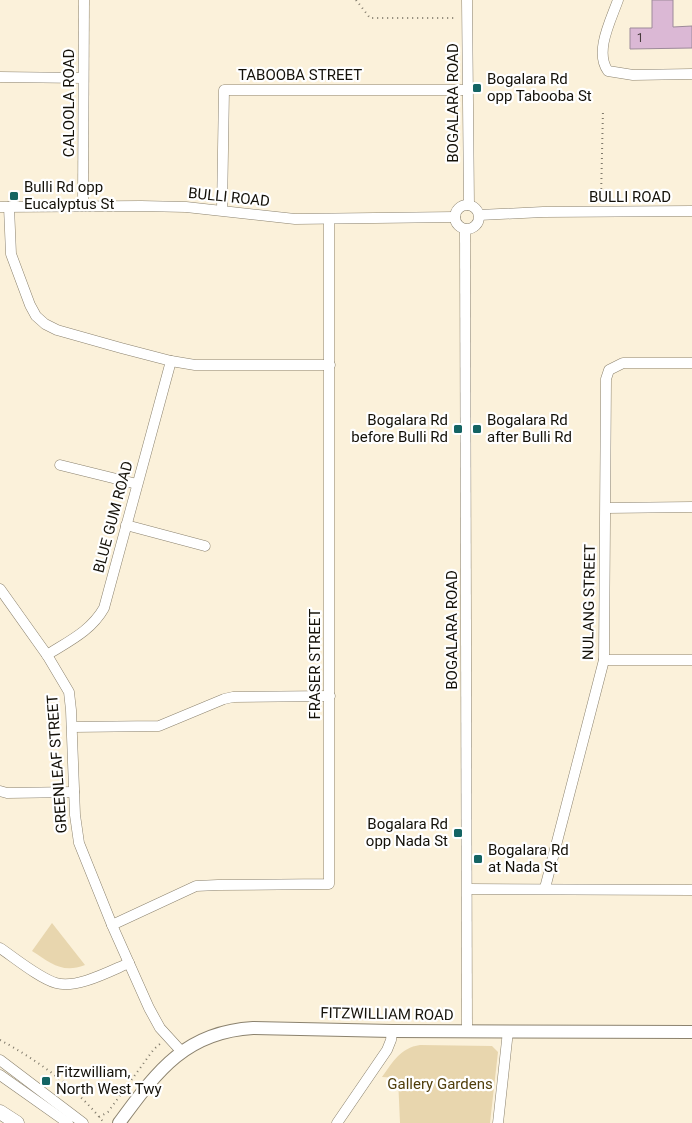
<svg xmlns="http://www.w3.org/2000/svg" width="692" height="1123" viewBox="0 0 692 1123" font-family="Roboto,sans-serif">
<style>
.green{fill:#e8d6ae}
.building{fill:#dbb8d5;stroke:#9d8a9a}
.lines{fill:none;stroke-linecap:round;stroke-linejoin:round}
.minor-casing{stroke:#8b826e;stroke-width:11}
.major-casing{stroke:#8b826e;stroke-width:14}
.highway-casing{stroke:#8b826e;stroke-width:15}
.path{stroke:#7f796a;stroke-width:2;stroke-dasharray:1 4;stroke-linecap:butt}
.minor{stroke:#fff;stroke-width:10}
.major{stroke:#fff;stroke-width:12}
.highway{stroke:#fff;stroke-width:14}
.poi-dot{fill:#146463;stroke:#fff;stroke-width:2}
.labels{text-anchor:middle;stroke-width:4.5;stroke-linejoin:round;paint-order:stroke}
.number-label{font-size:12px;fill:#463b3c}
.street-label{font-size:15px;fill:#141109;stroke:#fff}
.poi-label{font-size:15px;fill:#141109;stroke:#fff;text-anchor:start}
.park-label{font-size:15px;fill:#503e0b;stroke:#fff}
</style>
<rect width="100%" height="100%" fill="#fbf1da"/>
<g class="green">
<path d="M52 923 85 965C62 974 51 963 32 951Z"/>
<path d="M420 1045 492 1046 498 1052 490 1123H400L398 1078 382 1077C393 1062 400 1048 420 1045Z"/>
</g>
<path class="building" d="M652 0H673V27L692 26V48L630 49V28H652Z"/>
<g class="lines">
<g class="minor-casing">
<g id="minor">
<path d="M467 0 469 205"/>
<path d="M618 0C611 20 594 52 608 71L633 75 692 74"/>
<path d="M0 77 83 78"/>
<circle cx="467" cy="217" r="12"/>
<path d="M83 206 84 0"/>
<path d="M0 207 141 206 186 207 295 219 455 217"/>
<path d="M9 207 11 254 30 305 36 316 45 324 57 330 121 348 171 361 195 365H330"/>
<path d="M222 210 224 90H467"/>
<path d="M479 215 543 212 692 211"/>
<path d="M465 229 467 1031"/>
<path d="M60 465 137 484"/>
<path d="M606 508 692 507"/>
<path d="M126 525 205 546"/>
<path d="M0 589 47 655 69 692 71 710 75 815 79 843 112 925 149 1008 160 1028 181 1051"/>
<path d="M47 655C69 641 91 631 104 608L171 361"/>
<path d="M604 660H692"/>
<path d="M72 727 159 726 224 699 233 697 330 696"/>
<path d="M0 791 7 793 74 792"/>
<path d="M545 888 604 660 606 379 609 370 623 363H692"/>
<path d="M468 889 692 890"/>
<path d="M112 925 196 886 218 885 329 884V219"/>
<path d="M0 948C15 958 39 978 56 983 77 989 110 971 129 963"/>
<path d="M0 1060 83 1123"/>
<path d="M0 1075 68 1123"/>
<path d="M337 1123 387 1050 391 1040 392 1031"/>
<path d="M498 1123 508 1031"/>
</g>
</g>
<g class="major-casing">
<path id="major" d="M119 1123C156 1073 184 1032 253 1028L392 1031 692 1032"/>
</g>
<g class="highway-casing">
<path id="highway" d="M0 1112 17 1123"/>
</g>
<g class="path">
<path d="M356 0 370 18H455"/>
<path d="M601 199 603 109"/>
<path d="M0 1040C36 1059 79 1090 104 1123"/>
<path d="M99 1117 108 1112 154 1049 161 1043"/>
</g>
<use href="#minor" class="minor"/>
<use href="#major" class="major"/>
<use href="#highway" class="highway"/>
</g>
<g class="poi-dot">
<rect x="472" y="83" width="10" height="10" rx="2.5"/>
<rect x="9" y="191" width="10" height="10" rx="2.5"/>
<rect x="453" y="424" width="10" height="10" rx="2.5"/>
<rect x="472" y="424" width="10" height="10" rx="2.5"/>
<rect x="453" y="828" width="10" height="10" rx="2.5"/>
<rect x="473" y="854" width="10" height="10" rx="2.5"/>
<rect x="41" y="1076" width="10" height="10" rx="2.5"/>
</g>
<g class="labels">
<g class="number-label">
<text x="640" y="42">1</text>
</g>
<g class="street-label">
<text x="300" y="80">TABOOBA STREET</text>
<text transform="translate(69 103) rotate(-90)" y="5">CALOOLA ROAD</text>
<text transform="translate(453 103) rotate(-90)" y="5">BOGALARA ROAD</text>
<text transform="translate(229 197) rotate(6)" y="5">BULLI ROAD</text>
<text x="630" y="202">BULLI ROAD</text>
<text transform="translate(113 517) rotate(-75)" y="5">BLUE GUM ROAD</text>
<text transform="translate(589 602) rotate(-89)" y="5">NULANG STREET</text>
<text transform="translate(452 630) rotate(-90)" y="5">BOGALARA ROAD</text>
<text transform="translate(315 664) rotate(-90)" y="5">FRASER STREET</text>
<text transform="translate(57 764) rotate(-94)" y="5">GREENLEAF STREET</text>
<text transform="translate(387 1014) rotate(1)" y="5">FITZWILLIAM ROAD</text>
</g>
<g class="poi-label">
<text x="487" y="84">Bogalara Rd<tspan x="487" dy="17">opp Tabooba St</tspan></text>
<text x="24" y="192">Bulli Rd opp<tspan x="24" dy="17">Eucalyptus St</tspan></text>
<text x="448" y="425" text-anchor="end">Bogalara Rd<tspan x="448" dy="17">before Bulli Rd</tspan></text>
<text x="487" y="425">Bogalara Rd<tspan x="487" dy="17">after Bulli Rd</tspan></text>
<text x="448" y="829" text-anchor="end">Bogalara Rd<tspan x="448" dy="17">opp Nada St</tspan></text>
<text x="488" y="855">Bogalara Rd<tspan x="488" dy="17">at Nada St</tspan></text>
<text x="56" y="1077">Fitzwilliam,<tspan x="56" dy="17">North West Twy</tspan></text>
</g>
<g class="park-label">
<text x="440" y="1089">Gallery Gardens</text>
</g>
</g>
</svg>
